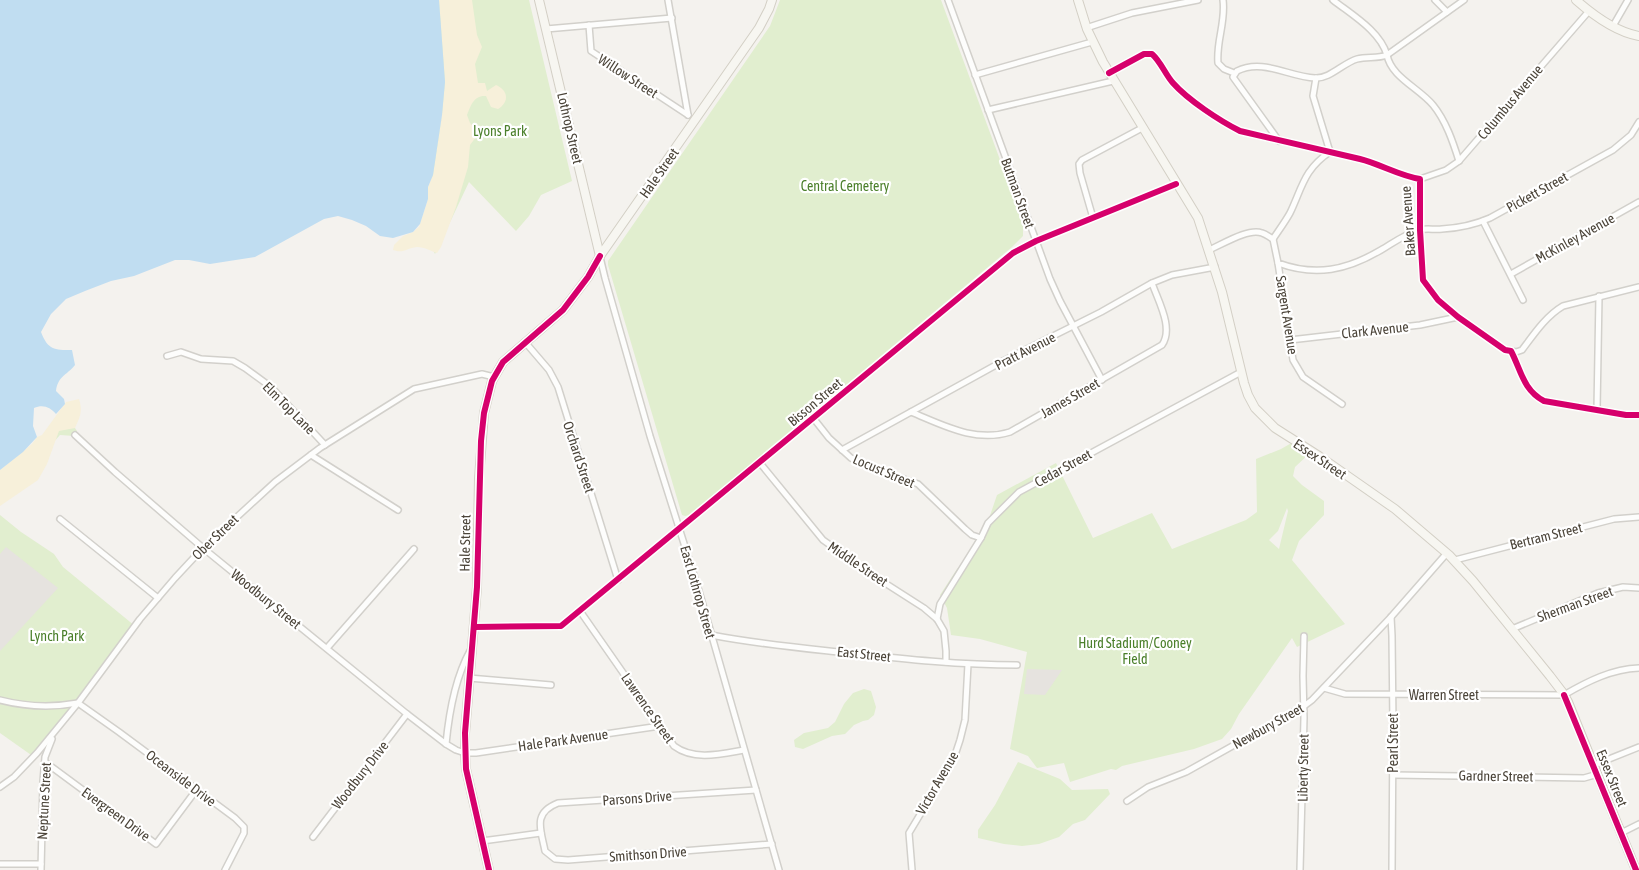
<svg xmlns="http://www.w3.org/2000/svg" width="1639" height="870" viewBox="0 0 1639 870" font-family="'Asap Condensed',sans-serif">
<style>
.green{fill:#e1eecf;fill-rule:evenodd}
.sand{fill:#f7f0da}
.parking{fill:#e6e3df}
.water{fill:#c0ddf1}
.lines{fill:none;stroke-linecap:round;stroke-linejoin:round}
.street-casing{stroke:#d2d0cb;stroke-width:8}
.secondary-casing{stroke:#d3cfc5;stroke-width:10}
.street{stroke:#fdfdfc;stroke-width:5}
.secondary{stroke:#f7f6f1;stroke-width:8}
.cycleway-casing{stroke:#fff;stroke-width:9}
.cycleway{stroke:#d6006c;stroke-width:6}
.labels{text-anchor:middle;stroke-width:4.5;stroke-linejoin:round;paint-order:stroke}
.street-label{font-size:14px;fill:#4b4439;stroke:#fff}
.park-label{font-size:14px;fill:#4a7f2a;stroke:#fff}
</style>
<rect width="100%" height="100%" fill="#f4f2ee"/>
<g class="green">
<path d="M439 0H529L572 181 541 195 529 216 516 231 469 182 435 254 423 231 442 115Z"/>
<path d="M780 0H941L1023 222V236L1012 247 690 515 685 516 682 515 608 265V261L770 26Z"/>
<path d="M71 422 77 431 74 436 60 435 51 445 55 430Z"/>
<path d="M1295 441 1310 453 1295 467 1293 476 1302 485 1324 501V515L1299 541 1292 560 1345 624 1297 647 1292 638 1239 714 1231 729 1222 739 1194 749 1122 766 1116 770 1111 769 1070 782 1064 763 1037 768 1028 756 1010 749 1027 652 980 639 951 635 947 608 940 595 957 569 980 545 997 495 1056 463 1093 538 1152 513 1172 549 1246 520 1257 512 1256 459 1281 449ZM1287 508 1288 511 1279 549 1269 540 1278 531Z"/>
<path d="M0 515 21 532 54 554 63 567 135 626 34 757 0 733Z"/>
<path d="M864 689 871 691 876 707 874 715 868 720 863 721 854 725 845 734 832 736 803 749 795 747 794 740 804 733 828 728 835 722 844 704 853 693Z"/>
<path d="M1018 762 1060 779 1072 790 1108 789 1110 794 1085 820 1073 824 1059 837 1039 844 1022 846 1004 844 978 838V830L995 805Z"/>
</g>
<g class="sand">
<path d="M439 0H472L477 35 482 47 475 64 478 83H485L487 91 496 85C508 90 510 102 498 109L491 107 486 96C474 95 471 105 467 115L470 123 479 133 470 145 468 167 456 207 441 247 437 253C431 251 424 247 417 247 406 248 404 254 393 250L394 245 403 236 413 232 419 227 428 199V187L433 175 442 115 445 82Z"/>
<path d="M79 399C83 411 80 417 75 428L59 431 47 464 38 480 0 506V470L32 444 37 437 42 435 66 402Z"/>
</g>
<g class="parking">
<path d="M6 547 58 588 0 651V554Z"/>
<path d="M1027 669 1062 670 1045 695 1024 694Z"/>
</g>
<path class="water" d="M0 0H439L445 82 442 115 433 175 428 187V199L420 224 413 232 393 238 380 236 366 226 352 220 338 216 324 219 255 257 210 264 189 260H175L134 276 111 281 85 291 66 299 51 314 41 332C48 350 54 350 72 350L75 365C66 376 58 376 56 391L64 399 65 404 56 414C50 407 43 404 34 408L33 426 37 437 23 452 0 470Z"/>
<g class="lines">
<g class="street-casing">
<g id="street">
<path d="M668 0 688 115"/>
<path d="M948 0 1050 279 1060 301 1102 380"/>
<path d="M1223 0C1226 22 1216 41 1218 63L1224 69 1234 73"/>
<path d="M1333 0C1352 15 1380 31 1387 55L1464 0"/>
<path d="M1435 0 1447 12"/>
<path d="M589 25 591 51 688 115"/>
<path d="M1613 26 1628 0"/>
<path d="M1086 28 1132 13 1198 0"/>
<path d="M546 29 672 18"/>
<path d="M1109 73 1144 54H1152C1161 62 1165 74 1173 83 1188 100 1220 121 1240 131L1360 159C1380 164 1400 176 1420 179V230L1423 280 1438 300 1458 317 1505 350 1511 351C1521 370 1523 390 1544 401L1626 415H1639"/>
<path d="M975 75 1092 42"/>
<path d="M988 110 1113 81"/>
<path d="M1279 141 1233 77 1237 71C1263 58 1289 77 1315 78 1330 79 1343 63 1357 59 1367 56 1377 59 1387 55 1391 77 1419 88 1433 105 1446 121 1453 142 1459 161"/>
<path d="M1420 179 1446 170 1459 161 1589 11"/>
<path d="M1093 218 1080 173 1079 164 1082 160 1142 128"/>
<path d="M1483 221 1523 300"/>
<path d="M1273 239C1279 230 1285 222 1290 213 1302 188 1304 169 1330 152L1313 96 1316 78"/>
<path d="M1209 250C1223 244 1248 228 1262 233 1266 234 1269 237 1273 239L1278 263C1316 277 1347 270 1381 250 1393 243 1405 234 1419 230 1426 228 1435 230 1442 229 1460 228 1474 225 1490 218L1613 150 1631 135 1639 122"/>
<path d="M600 257 605 278 650 436 699 591 779 870"/>
<path d="M1278 263 1293 360 1303 377 1342 404"/>
<path d="M1511 274 1639 202"/>
<path d="M1290 340 1420 325 1458 317"/>
<path d="M525 342 549 370 558 387 618 580"/>
<path d="M1511 351 1516 352 1522 350C1534 334 1546 316 1563 306L1639 287"/>
<path d="M167 356 181 352 201 359 233 361 245 368 271 387 325 445"/>
<path d="M1597 409 1599 296"/>
<path d="M911 412C943 425 975 443 1010 432L1162 345C1174 328 1158 301 1152 283"/>
<path d="M814 419 829 438 851 458 862 464 918 484 965 529 972 535 981 538"/>
<path d="M75 435 115 472 203 548 407 714 446 744 456 750 465 753H476L660 726"/>
<path d="M842 450 1005 360 1101 312 1152 283 1172 275 1215 267"/>
<path d="M311 455 398 510"/>
<path d="M760 463 823 540 874 576 924 608 937 619 944 631 946 651V662"/>
<path d="M60 519 158 598"/>
<path d="M1455 560 1614 519 1639 517"/>
<path d="M580 611 674 746C694 761 721 754 744 750"/>
<path d="M1391 617 1392 636 1393 725 1392 870"/>
<path d="M937 619 940 604 981 538 988 523 1019 492 1241 372"/>
<path d="M474 627 561 626 1013 253 1036 241 1176 184"/>
<path d="M1512 629 1598 593 1623 587 1639 588"/>
<path d="M711 635C757 644 802 648 848 653 904 659 960 665 1017 665"/>
<path d="M327 648 414 549"/>
<path d="M469 678 551 685"/>
<path d="M1324 688 1345 694 1564 695C1588 681 1612 669 1639 668"/>
<path d="M0 700C27 707 50 708 78 703L119 732 235 818 244 827V833L225 870"/>
<path d="M446 744C449 713 455 678 470 651"/>
<path d="M45 762 156 844 197 789"/>
<path d="M1594 765 1639 747"/>
<path d="M1393 775 1584 778 1598 774"/>
<path d="M0 787 14 777 37 753 78 703 140 619 175 578 202 549 275 482 320 448 414 389 482 374 494 377"/>
<path d="M756 790 558 803C532 813 541 830 545 851L555 859 568 860 772 844"/>
<path d="M1127 801 1148 787 1186 772 1304 706 1312 700 1391 617 1447 553"/>
<path d="M1621 833 1639 824"/>
<path d="M313 837 407 714"/>
<path d="M482 841 541 833"/>
<path d="M0 864H41"/>
<path d="M41 870 43 782 45 757 52 739"/>
<path d="M912 870 909 833 954 758 960 740 965 720 968 664"/>
<path d="M1300 870 1304 718 1303 676 1304 636"/>
</g>
</g>
<g class="secondary-casing">
<g id="secondary">
<path d="M539 0 600 256"/>
<path d="M1078 0 1087 29 1103 62 1198 218 1222 292 1244 383 1248 395 1255 408 1275 428 1319 456 1395 509 1449 555 1473 581 1550 676 1563 693 1568 702 1636 870"/>
<path d="M1576 0C1593 15 1616 32 1639 36"/>
<path d="M489 870 466 769 465 753V733L477 587 479 478 484 413 492 381 503 362 563 310 588 277 600 256 759 28 769 9 772 0"/>
</g>
</g>
<use href="#street" class="street"/>
<use href="#secondary" class="secondary"/>
<g class="cycleway-casing">
<g id="cycleway">
<path d="M1109 73 1144 54H1152C1161 62 1165 74 1173 83 1188 100 1220 121 1240 131L1360 159C1380 164 1400 176 1420 179V230L1423 280 1438 300 1458 317 1505 350 1511 351C1521 370 1523 390 1544 401L1626 415H1639"/>
<path d="M474 627 561 626 1013 253 1036 241 1176 184"/>
<path d="M1564 695 1636 870"/>
<path d="M489 870 466 769 465 733 477 587 481 441 484 413 492 381 503 362 563 310 588 277 600 256"/>
</g>
</g>
<use href="#cycleway" class="cycleway"/>
</g>
<g class="labels">
<g class="street-label">
<text transform="translate(628 76) rotate(33)" y="5">Willow Street</text>
<text transform="translate(1510 102) rotate(-50)" y="5">Columbus Avenue</text>
<text transform="translate(570 128) rotate(77)" y="5">Lothrop Street</text>
<text transform="translate(659 173) rotate(-55)" y="5">Hale Street</text>
<text transform="translate(1537 192) rotate(-29)" y="5">Pickett Street</text>
<text transform="translate(1018 193) rotate(70)" y="5">Butman Street</text>
<text transform="translate(1408 221) rotate(-94)" y="5">Baker Avenue</text>
<text transform="translate(1575 238) rotate(-29)" y="5">McKinley Avenue</text>
<text transform="translate(1287 315) rotate(81)" y="5">Sargent Avenue</text>
<text transform="translate(1375 330) rotate(-6)" y="5">Clark Avenue</text>
<text transform="translate(1025 351) rotate(-27)" y="5">Pratt Avenue</text>
<text transform="translate(1070 398) rotate(-30)" y="5">James Street</text>
<text transform="translate(815 402) rotate(-40)" y="5">Bisson Street</text>
<text transform="translate(289 408) rotate(45)" y="5">Elm Top Lane</text>
<text transform="translate(579 457) rotate(72)" y="5">Orchard Street</text>
<text transform="translate(1320 459) rotate(34)" y="5">Essex Street</text>
<text transform="translate(1063 468) rotate(-29)" y="5">Cedar Street</text>
<text transform="translate(884 471) rotate(23)" y="5">Locust Street</text>
<text transform="translate(1546 536) rotate(-14)" y="5">Bertram Street</text>
<text transform="translate(215 537) rotate(-44)" y="5">Ober Street</text>
<text transform="translate(465 543) rotate(-89)" y="5">Hale Street</text>
<text transform="translate(858 564) rotate(34)" y="5">Middle Street</text>
<text transform="translate(698 592) rotate(74)" y="5">East Lothrop Street</text>
<text transform="translate(266 599) rotate(39)" y="5">Woodbury Street</text>
<text transform="translate(1575 604) rotate(-20)" y="5">Sherman Street</text>
<text transform="translate(864 654) rotate(6)" y="5">East Street</text>
<text x="1444" y="700">Warren Street</text>
<text transform="translate(648 708) rotate(55)" y="5">Lawrence Street</text>
<text transform="translate(1268 726) rotate(-29)" y="5">Newbury Street</text>
<text transform="translate(563 740) rotate(-8)" y="5">Hale Park Avenue</text>
<text transform="translate(1393 743) rotate(-90)" y="5">Pearl Street</text>
<text transform="translate(1303 768) rotate(-89)" y="5">Liberty Street</text>
<text transform="translate(360 775) rotate(-52)" y="5">Woodbury Drive</text>
<text transform="translate(1496 776) rotate(1)" y="5">Gardner Street</text>
<text transform="translate(181 778) rotate(37)" y="5">Oceanside Drive</text>
<text transform="translate(1612 778) rotate(68)" y="5">Essex Street</text>
<text transform="translate(937 783) rotate(-60)" y="5">Victor Avenue</text>
<text transform="translate(637 798) rotate(-4)" y="5">Parsons Drive</text>
<text transform="translate(44 801) rotate(-87)" y="5">Neptune Street</text>
<text transform="translate(116 814) rotate(36)" y="5">Evergreen Drive</text>
<text transform="translate(648 854) rotate(-4)" y="5">Smithson Drive</text>
</g>
<g class="park-label">
<text x="500" y="136">Lyons Park</text>
<text x="845" y="191">Central Cemetery</text>
<text x="57" y="641">Lynch Park</text>
<text x="1135" y="648">Hurd Stadium/Cooney<tspan x="1135" dy="16">Field</tspan></text>
</g>
</g>
</svg>
